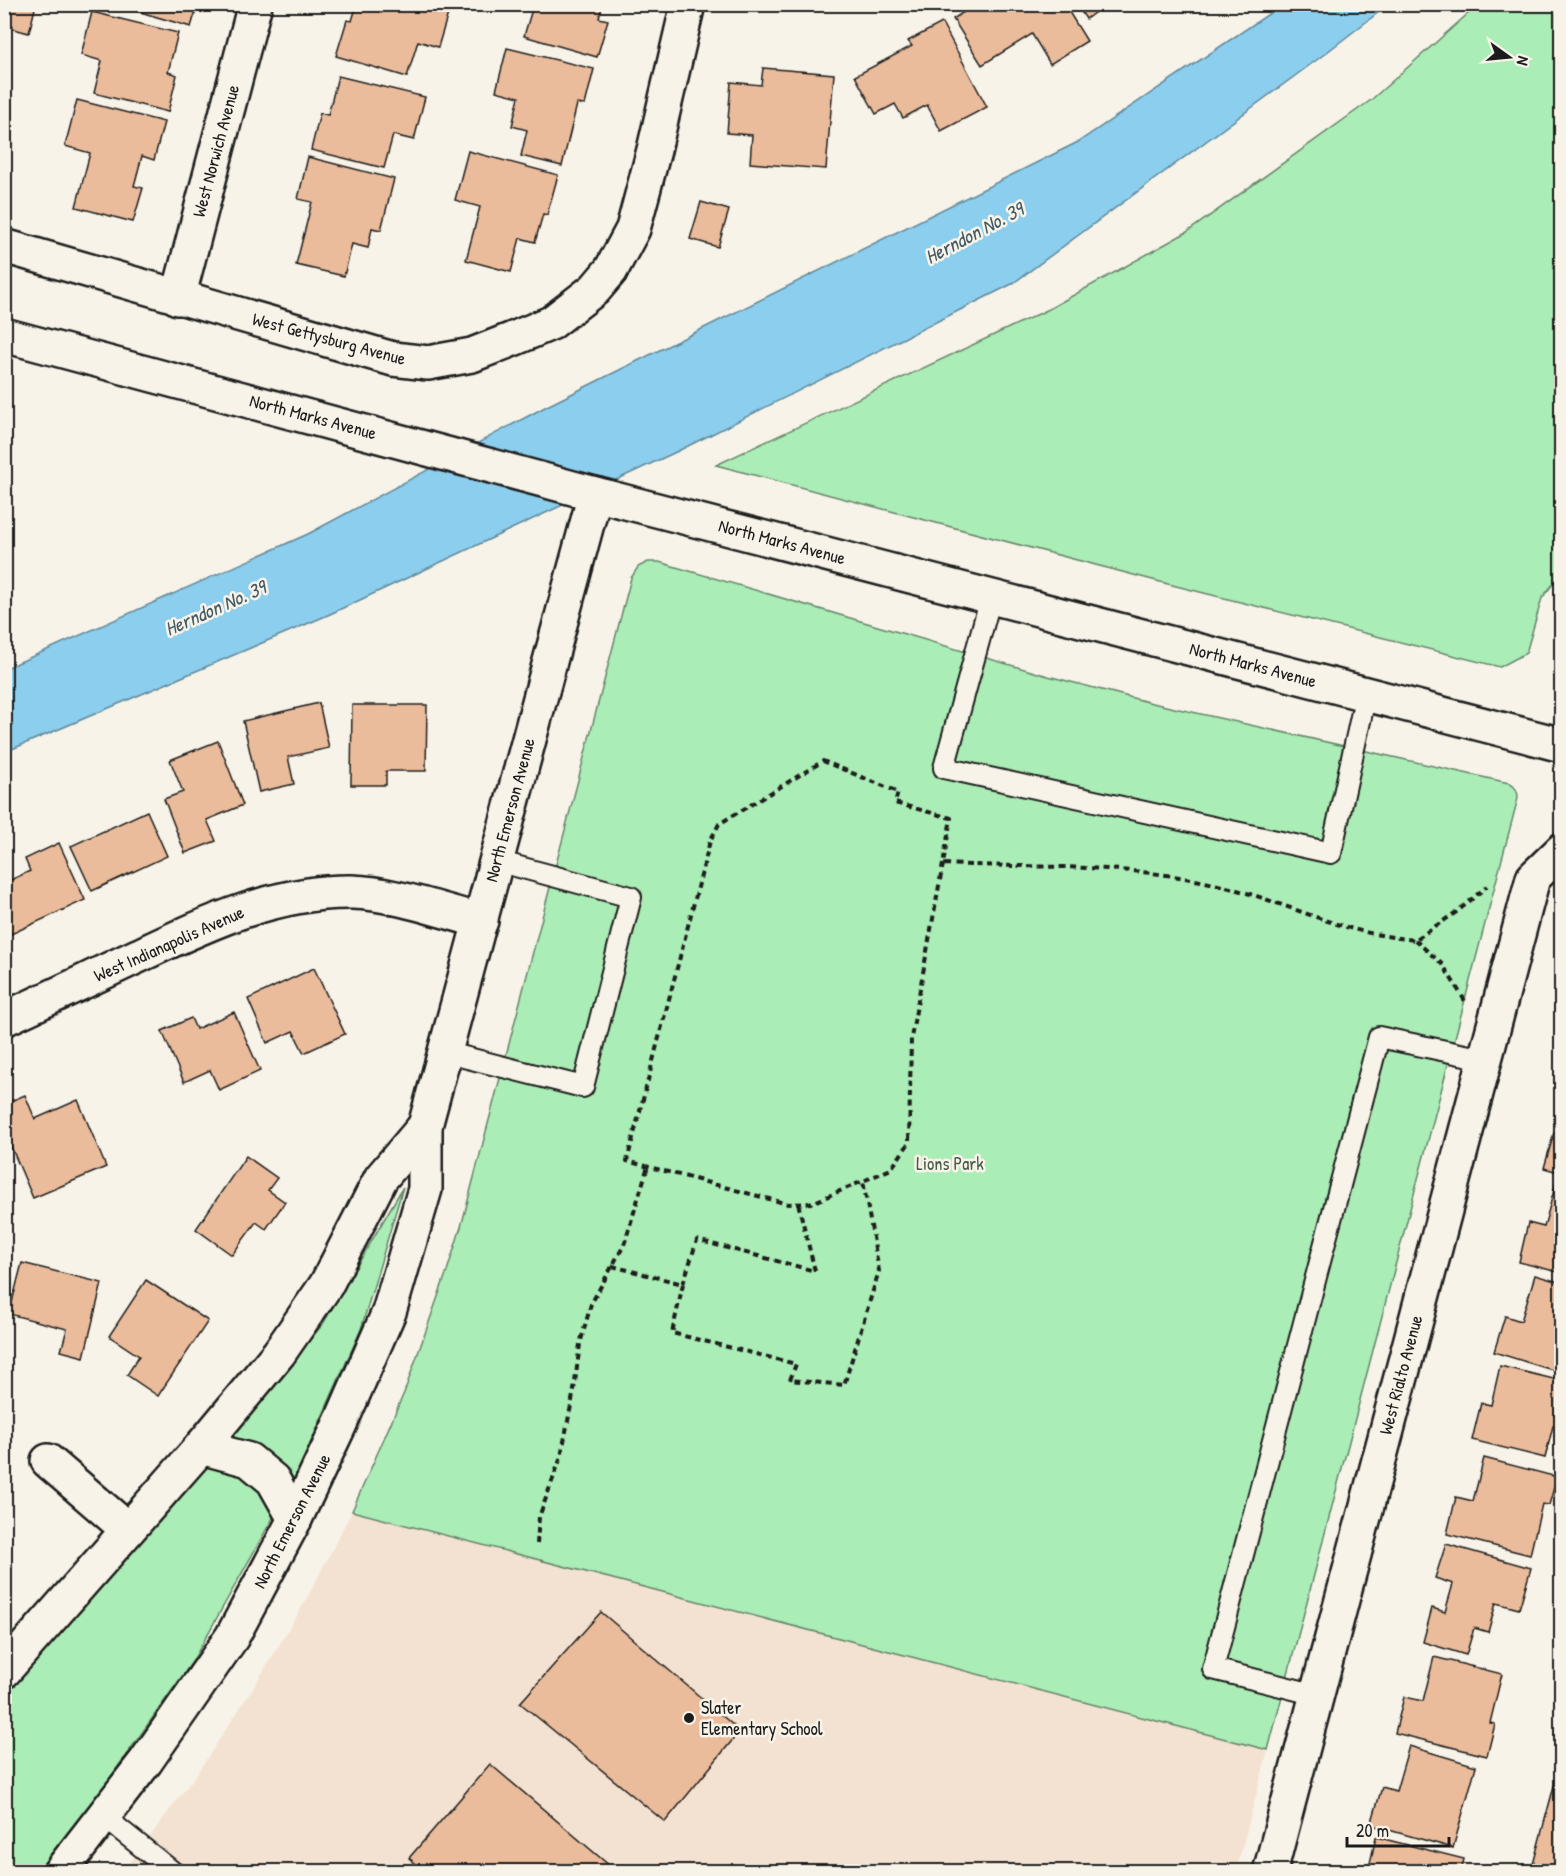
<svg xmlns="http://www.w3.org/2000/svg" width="1566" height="1876" viewBox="0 0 1566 1876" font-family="'Patrick Hand',sans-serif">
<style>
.built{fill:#f3e2d1}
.green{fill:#abedb6;stroke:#648469;stroke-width:1.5}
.water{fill:#8cceed;stroke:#5f8799;stroke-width:1.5}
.building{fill:#ebbc9b;stroke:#1c1c1c;stroke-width:1.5}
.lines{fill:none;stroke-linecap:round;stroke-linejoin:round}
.service-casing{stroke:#1c1c1c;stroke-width:24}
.minor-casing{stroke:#1c1c1c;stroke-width:38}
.tertiary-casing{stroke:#1c1c1c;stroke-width:38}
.secondary-casing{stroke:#1c1c1c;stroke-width:38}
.path{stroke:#1c1c1c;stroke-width:4;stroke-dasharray:6 4.5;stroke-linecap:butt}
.service{stroke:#f7f3e8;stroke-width:20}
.minor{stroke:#f7f3e8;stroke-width:33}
.tertiary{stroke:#f7f3e8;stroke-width:33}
.secondary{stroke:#f7f3e8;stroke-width:33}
.poi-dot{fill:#1c1c1c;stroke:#f7f3e8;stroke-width:2}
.labels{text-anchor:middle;stroke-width:5;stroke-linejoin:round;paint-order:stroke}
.street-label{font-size:18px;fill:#1c1c1c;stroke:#f7f3e8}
.park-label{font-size:18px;fill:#475b4a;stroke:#f7f3e8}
.poi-label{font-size:18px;fill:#1c1c1c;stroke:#f7f3e8;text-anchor:start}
.water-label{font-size:20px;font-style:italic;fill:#435a65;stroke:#f7f3e8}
</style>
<rect width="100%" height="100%" fill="#f7f3e8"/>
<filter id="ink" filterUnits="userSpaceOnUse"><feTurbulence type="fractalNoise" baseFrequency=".0167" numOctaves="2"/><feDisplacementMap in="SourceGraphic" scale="12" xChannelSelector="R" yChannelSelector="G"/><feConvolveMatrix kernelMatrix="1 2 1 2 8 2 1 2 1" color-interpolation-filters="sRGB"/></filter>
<g filter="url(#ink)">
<path class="built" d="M352 1511 1268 1750 1236 1871 123 1872 196 1775 255 1685 305 1602Z"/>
<g class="green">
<path d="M1479 4 1561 5V574L1542 598 1526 653 1500 667 1168 584 716 465 1047 310 1187 232 1371 100Z"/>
<path d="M648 562H659L1048 676 1152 703 1509 783C1516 787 1518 791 1518 798L1268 1750 352 1511 404 1393 447 1271 461 1227 631 578 638 567Z"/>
<path d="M403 1187 361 1329 293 1482 192 1662 71 1833 37 1871 5 1872V1695L227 1441 323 1324Z"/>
</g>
<path class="water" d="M1282 5H1388L1318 59 1012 284 678 451 328 615 5 752 4 669 308 534 545 407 1078 142Z"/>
<g class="building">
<path d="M4 4H36L29 33 6 27 4 35Z"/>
<path d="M113 4H198L191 27Z"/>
<path d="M357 4H442L450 7 438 47 418 41 407 77 336 56 347 20 352 21Z"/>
<path d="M528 4H603L599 18 608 20 597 57 524 36 533 6Z"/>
<path d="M976 4H1064L1087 41 1050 64 1032 34 982 65 953 19Z"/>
<path d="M1076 4H1106L1086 19Z"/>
<path d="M92 12 178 33 168 72 177 75 168 112 94 93 102 61 81 55Z"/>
<path d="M942 23 987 107 941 131 927 105 903 118 895 104 876 114 855 76 912 46 908 41Z"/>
<path d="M507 48 594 69 585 105 577 104 562 166 521 156 527 130 512 126 519 97 496 91Z"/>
<path d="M763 68 834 74 826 169 750 163 752 135 727 133 731 82 761 85Z"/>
<path d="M4 75 11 76 4 99Z"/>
<path d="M338 76 425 97 414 140 393 135 384 168 311 150 320 113 328 115Z"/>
<path d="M77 100 164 122 154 160 142 156 134 186 143 188 133 222 76 207 90 153 65 146Z"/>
<path d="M468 151 558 175 547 215 543 214 535 242 520 238 511 272 466 260 480 207 455 200Z"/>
<path d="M308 157 394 179 381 230 372 228 368 248 352 244 344 276 296 265 312 202 298 199Z"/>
<path d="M701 202 729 210 718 247 690 239Z"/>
<path d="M319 703 329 748 288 757 294 784 259 792 243 721Z"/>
<path d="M352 705H427L426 771H386V785H351Z"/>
<path d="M218 741 243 805 207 820 216 841 185 853 164 799 183 792 170 760Z"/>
<path d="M147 811 167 856 92 891 71 846Z"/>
<path d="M59 843 85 900 11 934 4 919V883L30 871 25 859Z"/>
<path d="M314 968 345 1034 304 1053 293 1031 267 1043 248 999Z"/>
<path d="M234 1012 260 1071 219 1090 210 1070 184 1082 162 1031 191 1018 196 1029Z"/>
<path d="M25 1095 35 1119 78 1100 106 1167 33 1198 4 1130V1104Z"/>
<path d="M1554 1133 1562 1135V1173L1544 1168Z"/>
<path d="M246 1156 277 1178 268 1190 285 1202 266 1229 256 1222 232 1255 196 1229Z"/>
<path d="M1556 1183 1562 1184V1273L1519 1262 1528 1223 1544 1227Z"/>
<path d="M22 1263 102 1283 84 1357 61 1351 67 1329 9 1314Z"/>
<path d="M1535 1275 1562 1283V1373L1494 1352 1505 1316 1521 1321Z"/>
<path d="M146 1280 208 1321 158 1396 127 1375 139 1356 109 1336Z"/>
<path d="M1500 1366 1562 1381V1428L1553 1426 1545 1458 1472 1440 1481 1403 1491 1405Z"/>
<path d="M1484 1458 1557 1477 1549 1505 1542 1504 1530 1555 1447 1534 1456 1497 1473 1501Z"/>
<path d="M1446 1544 1531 1568 1519 1609 1496 1603 1488 1632 1474 1628 1466 1655 1423 1642 1432 1608 1445 1612 1453 1584 1435 1578Z"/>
<path d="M601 1612 740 1731 665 1822 520 1703Z"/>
<path d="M1434 1657 1502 1674 1490 1723 1495 1724 1487 1756 1395 1733 1404 1697 1423 1701Z"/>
<path d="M1562 1709V1736L1555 1735Z"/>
<path d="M1409 1746 1476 1766 1453 1848 1371 1825 1382 1787 1396 1791Z"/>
<path d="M490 1764 617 1872H425L409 1858Z"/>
<path d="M1554 1786 1562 1788V1872H1544L1532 1868Z"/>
<path d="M1376 1837 1464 1859 1461 1872H1368Z"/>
</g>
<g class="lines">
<g class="service-casing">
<g id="service">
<path d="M991 597 944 768 1331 853 1366 694"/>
<path d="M444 1052 583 1087 631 897 497 861"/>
<path d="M1317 1695 1213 1669 1379 1037 1484 1059"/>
<path d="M103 1816 173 1872"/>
</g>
</g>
<g class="minor-casing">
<g id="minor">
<path d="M4 246 393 359 428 363 472 355 513 339 551 323 595 289 611 270 633 229 654 150 688 4"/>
<path d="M178 298 255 4"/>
<path d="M4 1019C50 998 95 976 140 955 208 923 275 891 352 892 392 893 442 911 481 921"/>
<path d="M48 1461 127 1529"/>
<path d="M1270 1872 1533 878 1562 850"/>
</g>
</g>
<g class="tertiary-casing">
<g id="tertiary">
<path d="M201 1447 249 1460 273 1480 295 1519"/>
<path d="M4 1671 201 1447 279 1353 326 1285 381 1178 425 1126"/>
<path d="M60 1872 146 1761 232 1637 295 1519 340 1424 389 1312 425 1189V1126L595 494"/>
</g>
</g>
<g class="secondary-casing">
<path id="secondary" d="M4 335 595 494 1562 745"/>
</g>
<g class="path">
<path d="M943 864 911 1038 909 1143 891 1169 812 1203 788 1204 627 1161 710 841 719 824 823 761 898 792 895 803 951 818 943 864C1033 868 1126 863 1214 884 1258 894 1298 912 1340 925 1364 933 1389 937 1415 940L1458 911 1487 886"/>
<path d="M1415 940 1443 965 1465 1001"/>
<path d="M612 1266 683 1284 697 1240 815 1271 798 1203"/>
<path d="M683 1284 672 1333 796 1364 790 1380 844 1385 879 1271 863 1181"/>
<path d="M537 1544 539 1517 561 1457 574 1390 580 1344 591 1304 624 1245 648 1166"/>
</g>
<use href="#service" class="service"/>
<use href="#minor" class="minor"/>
<use href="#tertiary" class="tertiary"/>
<use href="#secondary" class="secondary"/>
</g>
</g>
<circle class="poi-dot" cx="689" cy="1718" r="6"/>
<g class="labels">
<g class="street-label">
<text transform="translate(216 151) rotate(-75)" y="6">West Norwich Avenue</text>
<text transform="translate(329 339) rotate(15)" y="6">West Gettysburg Avenue</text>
<text transform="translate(313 417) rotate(15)" y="6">North Marks Avenue</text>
<text transform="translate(782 542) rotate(15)" y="6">North Marks Avenue</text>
<text transform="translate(1253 665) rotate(15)" y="6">North Marks Avenue</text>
<text transform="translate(510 810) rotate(-75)" y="6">North Emerson Avenue</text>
<text transform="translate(169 944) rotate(-24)" y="6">West Indianapolis Avenue</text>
<text transform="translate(1401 1375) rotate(-75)" y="6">West Rialto Avenue</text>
<text transform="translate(292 1521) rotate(-63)" y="6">North Emerson Avenue</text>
</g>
<g class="park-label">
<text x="950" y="1170">Lions Park</text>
</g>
<g class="poi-label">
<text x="701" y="1714">Slater<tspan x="701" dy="21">Elementary School</tspan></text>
</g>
<g class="water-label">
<text transform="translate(974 233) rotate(-28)" y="7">Herndon No. 39</text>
<text transform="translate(215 608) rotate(-24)" y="7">Herndon No. 39</text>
</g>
</g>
<rect width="1566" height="1876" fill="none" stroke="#f7f3e8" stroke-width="24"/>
<rect x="12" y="12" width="1542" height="1852" fill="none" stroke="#1c1c1c" stroke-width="2" filter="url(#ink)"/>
<g transform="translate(1509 57) rotate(105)" stroke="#f7f3e8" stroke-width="4.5" paint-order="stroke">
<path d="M0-4.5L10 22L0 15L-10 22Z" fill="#1c1c1c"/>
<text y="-9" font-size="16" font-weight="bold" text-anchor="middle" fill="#1c1c1c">N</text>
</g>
<path d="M1347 1837v9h102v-9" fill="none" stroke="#1c1c1c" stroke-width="3"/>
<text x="1356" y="1837" font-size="18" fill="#1c1c1c" stroke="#f7f3e8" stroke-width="4.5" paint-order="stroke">20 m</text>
</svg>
